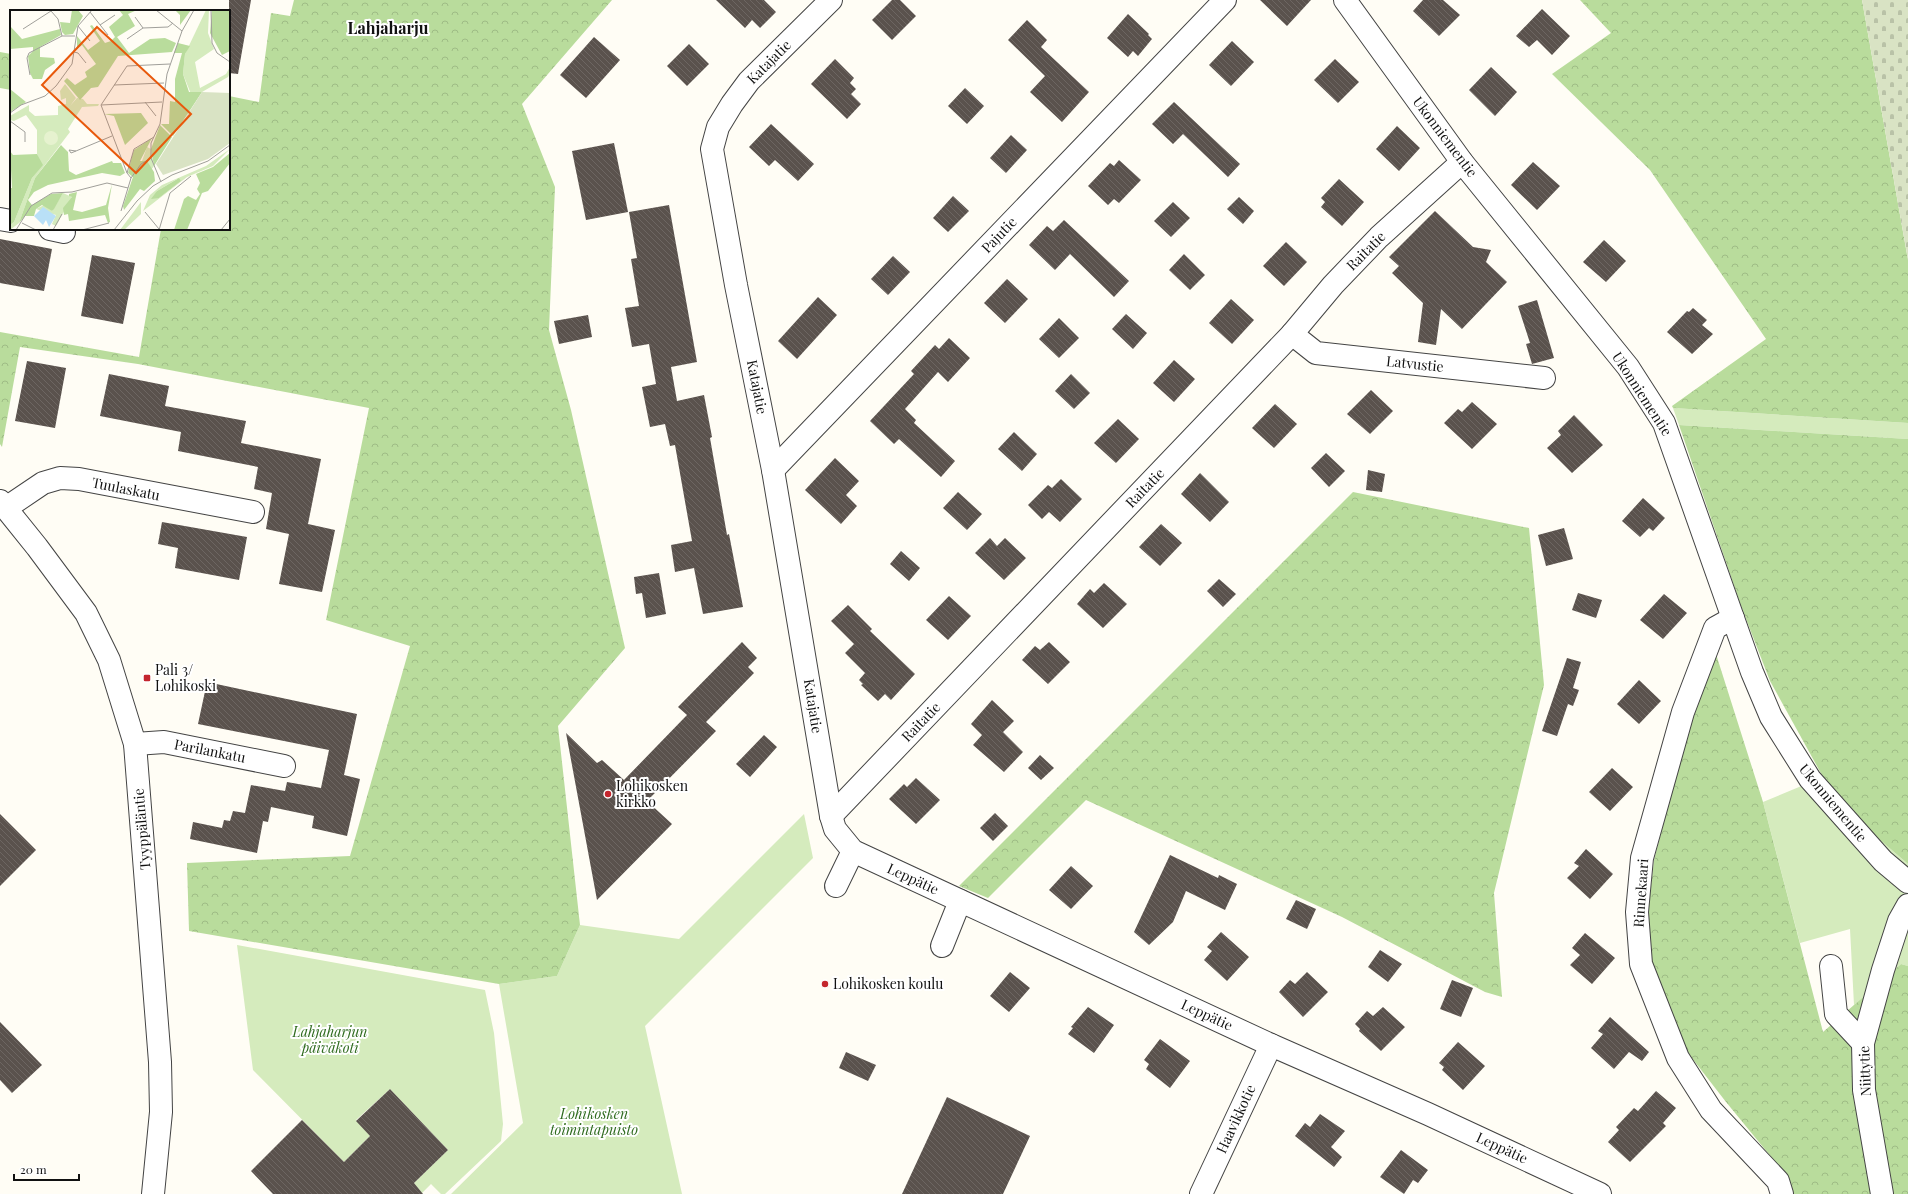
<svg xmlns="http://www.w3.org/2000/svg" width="1908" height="1194" viewBox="0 0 1908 1194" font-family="'Playfair Display',serif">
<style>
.green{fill:#d5ebbd}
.forest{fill:url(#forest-crowns)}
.cemetery{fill:url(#cemetery-stones)}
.building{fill:url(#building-back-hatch)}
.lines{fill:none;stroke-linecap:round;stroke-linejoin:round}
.minor-casing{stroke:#444;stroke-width:24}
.minor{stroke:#fff;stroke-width:22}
.poi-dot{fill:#c4262e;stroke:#fff;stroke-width:1.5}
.labels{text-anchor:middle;stroke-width:4;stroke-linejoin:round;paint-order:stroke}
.street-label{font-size:14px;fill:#111;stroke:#fff}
.poi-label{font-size:14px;fill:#111;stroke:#fff;text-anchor:start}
.park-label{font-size:14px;font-style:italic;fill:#2f6b1f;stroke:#fff}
.quarter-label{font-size:16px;font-weight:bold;fill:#111;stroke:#fff}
.inset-road{fill:none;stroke:#a09f9a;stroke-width:1}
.view{fill:#e8590c;fill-opacity:0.15;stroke:#e8590c;stroke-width:2}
.inset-edge{fill:none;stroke:#111;stroke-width:2}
</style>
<defs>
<pattern id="forest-crowns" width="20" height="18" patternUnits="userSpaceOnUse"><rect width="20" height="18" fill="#b9dc9c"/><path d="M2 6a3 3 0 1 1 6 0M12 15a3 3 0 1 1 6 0" fill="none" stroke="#9ebc85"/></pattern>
<pattern id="cemetery-stones" width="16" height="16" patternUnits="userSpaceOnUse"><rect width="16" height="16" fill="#d9e3c4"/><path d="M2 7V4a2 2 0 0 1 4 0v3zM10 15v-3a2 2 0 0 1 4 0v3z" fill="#b9c2a7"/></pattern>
<pattern id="building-back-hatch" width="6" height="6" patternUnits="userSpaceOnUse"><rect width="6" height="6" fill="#5a524d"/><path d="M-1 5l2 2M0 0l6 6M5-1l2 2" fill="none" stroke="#6d6662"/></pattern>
</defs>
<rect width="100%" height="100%" fill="#fffdf5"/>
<g class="green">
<path d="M1673 408 1908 423V439L1679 425Z"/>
<path d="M1823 777 1865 827 1908 864V966L1901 964 1854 1005 1850 929 1800 943 1763 802Z"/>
<path d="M804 814 813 858 645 1026 682 1194H451L523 1123 499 984 557 976 580 925 679 939Z"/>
<path d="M237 945 485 990 494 1033 503 1124 501 1141 445 1194H441L431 1184 422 1193 414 1183 448 1150 390 1089 356 1120 370 1136 344 1162 253 1070Z"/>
</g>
<g class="forest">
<path d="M294 0H612L522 104 555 187 549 330 571 410 625 648 558 726 580 925 557 976 499 984 189 931 187 863 350 856 410 646 326 620 369 408 138 364 20 347 2 447 0 444V332L139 357 161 229H229V96L259 102 271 13 290 16Z"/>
<path d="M1580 0H1862L1908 260V423L1673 408 1672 406 1766 339 1650 170 1552 74 1611 33Z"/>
<path d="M0 52 11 54V90L0 88Z"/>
<path d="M1679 425 1908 439V864L1865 827 1823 777 1770 681 1741 606Z"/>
<path d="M1353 492 1529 528 1544 685 1494 893 1502 997 1485 992 1342 917 1086 800 988 898 959 886Z"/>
<path d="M1716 654 1763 802 1823 1032 1901 964 1908 966V1194H1793L1786 1175 1726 1102 1688 1053 1652 962 1648 913 1654 860 1692 715Z"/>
</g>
<path class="cemetery" d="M1862 0H1908V260Z"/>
<g class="building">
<path d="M229 0H251L238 74 229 73Z"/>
<path d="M716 0H764L776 12 760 28 752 20 745 28Z"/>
<path d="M892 0H900L916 16 892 40 872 20Z"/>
<path d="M1260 0H1311L1287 26Z"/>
<path d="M1423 0H1443L1460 15 1439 36 1413 11Z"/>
<path d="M1542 9 1570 36 1552 55 1537 40 1529 47 1516 36Z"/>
<path d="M1128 14 1149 34 1148 35 1152 39 1138 56 1133 51 1128 57 1107 38Z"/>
<path d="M1027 20 1047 40 1041 47 1089 92 1062 122 1030 92 1045 76 1008 40Z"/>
<path d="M594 37 620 60 586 98 560 75Z"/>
<path d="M1232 41 1254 62 1231 86 1209 65Z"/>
<path d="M689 44 709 64 687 86 667 66Z"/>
<path d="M835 59 854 78 850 83 856 89 851 94 861 104 847 119 811 84Z"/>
<path d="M1335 59 1359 82 1338 103 1314 80Z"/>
<path d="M1491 67 1517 92 1495 116 1469 90Z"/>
<path d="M965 88 984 106 967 124 948 106Z"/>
<path d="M1174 102 1240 164 1228 177 1183 134 1173 144 1152 124Z"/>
<path d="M771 124 814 164 798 181 775 160 769 166 749 147Z"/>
<path d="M1397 126 1420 148 1399 171 1376 149Z"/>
<path d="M1011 135 1027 150 1006 173 990 158Z"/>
<path d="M614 143 628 212 586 220 572 151Z"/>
<path d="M1119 160 1141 180 1119 203 1114 199 1108 205 1088 186 1110 163 1114 166Z"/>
<path d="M1533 162 1560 186 1537 210 1511 185Z"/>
<path d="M1339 179 1364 202 1342 226 1321 207 1325 202 1321 198Z"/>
<path d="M953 196 969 211 948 232 933 218Z"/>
<path d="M1239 197 1254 211 1243 224 1227 209Z"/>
<path d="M1173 202 1190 218 1171 237 1154 221Z"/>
<path d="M669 205 697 362 671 367 677 401 704 395 712 437 710 438 727 535 729 534 743 607 703 614 694 568 675 572 671 545 692 541 675 445 670 446 665 424 650 427 642 387 656 384 649 344 632 347 625 308 639 306 631 259 637 258 629 212Z"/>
<path d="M1435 211 1473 247 1491 250 1486 262 1507 282 1462 329 1441 309 1436 345 1418 342 1423 303 1392 273 1399 266 1389 257Z"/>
<path d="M1064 220 1129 281 1114 297 1070 254 1055 270 1029 245 1047 226 1053 231Z"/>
<path d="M0 239 52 249 44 291 0 283Z"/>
<path d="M1604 240 1626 261 1606 282 1583 262Z"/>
<path d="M1286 242 1307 262 1284 286 1263 266Z"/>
<path d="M1184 254 1205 275 1190 290 1169 270Z"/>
<path d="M92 255 135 263 123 324 81 316Z"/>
<path d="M893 256 910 272 888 295 871 279Z"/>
<path d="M1007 279 1028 299 1005 323 984 303Z"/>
<path d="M818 297 837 315 797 359 778 341Z"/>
<path d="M1231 299 1254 320 1232 344 1209 323Z"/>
<path d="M1537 300 1554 358 1532 364 1526 344 1530 343 1518 306Z"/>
<path d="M1693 308 1707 320 1702 325 1713 334 1692 354 1667 332 1687 311 1689 312Z"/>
<path d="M1126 314 1147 333 1133 349 1112 329Z"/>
<path d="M588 315 592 337 559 344 554 321Z"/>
<path d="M1059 318 1079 338 1059 358 1039 339Z"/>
<path d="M949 338 970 358 948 382 938 372 905 409 916 420 914 423 955 461 941 477 899 439 894 444 870 421 914 374 911 371 935 345 939 349Z"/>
<path d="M1174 360 1195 379 1174 402 1153 383Z"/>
<path d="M27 361 66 368 55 428 15 421Z"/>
<path d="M109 374 169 386 165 406 246 421 241 443 321 459 308 524 335 530 322 592 279 584 289 534 266 529 272 493 254 489 258 467 178 451 181 432 100 416Z"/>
<path d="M1071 374 1090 393 1074 409 1055 391Z"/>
<path d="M1371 390 1393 411 1370 434 1347 414Z"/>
<path d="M1472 402 1497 424 1472 449 1444 423 1458 409 1462 412Z"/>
<path d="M1275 404 1297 424 1274 448 1252 428Z"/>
<path d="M1574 415 1603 445 1572 473 1547 448 1561 435 1558 431Z"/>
<path d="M1118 419 1139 439 1116 463 1094 443Z"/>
<path d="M1014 432 1037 454 1022 471 998 449Z"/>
<path d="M1326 453 1345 471 1329 487 1311 468Z"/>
<path d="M835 458 859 481 846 495 857 506 841 524 805 490Z"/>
<path d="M1368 470 1385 474 1382 492 1366 490Z"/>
<path d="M1200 473 1229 502 1210 522 1181 494Z"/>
<path d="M1061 479 1082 499 1060 522 1049 512 1042 519 1028 505 1048 485 1052 488Z"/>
<path d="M958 492 982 514 967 530 943 508Z"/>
<path d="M1643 498 1665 518 1653 531 1649 528 1640 537 1622 521Z"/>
<path d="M162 522 247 537 239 580 175 568 178 548 158 544Z"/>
<path d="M1161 524 1182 543 1160 566 1139 547Z"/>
<path d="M1564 528 1573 559 1546 566 1538 535Z"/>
<path d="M990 538 997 546 1005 538 1026 558 1004 580 975 553Z"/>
<path d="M901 551 920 568 909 581 890 564Z"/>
<path d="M659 573 666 614 646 618 642 593 636 594 634 577Z"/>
<path d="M1219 579 1236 594 1223 607 1207 591Z"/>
<path d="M1104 583 1127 604 1103 628 1077 604 1090 589 1094 593Z"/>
<path d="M1578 593 1602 600 1596 618 1572 610Z"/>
<path d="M1664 594 1687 613 1663 639 1640 620Z"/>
<path d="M949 596 971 616 948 640 926 620Z"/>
<path d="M848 605 872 629 870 631 915 674 891 700 885 694 878 701 861 685 863 684 859 680 865 673 845 653 854 644 831 621Z"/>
<path d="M742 642 757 658 748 667 754 673 706 722 716 731 647 801 672 824 597 900 566 733 597 763 602 760 624 780 687 715 678 707Z"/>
<path d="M1049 642 1070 662 1048 684 1022 660 1035 646 1040 650Z"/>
<path d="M1567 658 1581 662 1573 688 1579 690 1573 706 1568 704 1557 736 1542 731Z"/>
<path d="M1639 680 1661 701 1639 724 1617 704Z"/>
<path d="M207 682 357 714 344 775 360 779 347 836 312 828 314 816 271 807 268 822 263 821 257 853 190 839 193 822 222 828 224 820 230 821 233 811 245 813 251 785 285 791 287 782 321 788 329 750 198 724Z"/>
<path d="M992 700 1014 721 1003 732 1023 752 1004 772 973 745 982 735 971 724Z"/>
<path d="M764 735 777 747 750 777 736 764Z"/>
<path d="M1040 755 1054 768 1041 780 1028 768Z"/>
<path d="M1612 768 1633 787 1610 811 1589 792Z"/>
<path d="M916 778 940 800 916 824 889 799 904 784 907 787Z"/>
<path d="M995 813 1008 826 993 841 980 828Z"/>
<path d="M0 814 36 850 0 886Z"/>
<path d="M1586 849 1613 874 1590 899 1567 878 1579 866 1574 863Z"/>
<path d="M1170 855 1218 878 1219 875 1237 884 1225 910 1186 891 1173 922 1149 945 1134 932Z"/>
<path d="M1071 866 1093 886 1071 909 1049 890Z"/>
<path d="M1296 900 1316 909 1307 929 1286 919Z"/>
<path d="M1221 932 1249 957 1227 981 1204 960 1212 951 1207 947Z"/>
<path d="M1585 933 1615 958 1592 984 1570 965 1580 955 1572 948Z"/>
<path d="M1380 950 1402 964 1388 982 1368 967Z"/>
<path d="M1010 972 1030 988 1009 1012 990 996Z"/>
<path d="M1307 972 1328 992 1303 1017 1279 992 1290 980 1295 984Z"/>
<path d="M1452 980 1473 988 1461 1017 1440 1009Z"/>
<path d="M1088 1007 1114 1025 1094 1053 1068 1034 1073 1028 1071 1027Z"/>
<path d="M1383 1007 1405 1027 1381 1051 1359 1031 1360 1029 1355 1024 1367 1011 1373 1016Z"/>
<path d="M1610 1017 1649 1052 1642 1061 1629 1052 1614 1069 1591 1048 1603 1034 1598 1031Z"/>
<path d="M0 1022 42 1065 12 1093 0 1080Z"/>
<path d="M1160 1039 1190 1061 1170 1088 1146 1069 1149 1064 1144 1060Z"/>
<path d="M1458 1042 1485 1066 1463 1090 1442 1070 1444 1067 1439 1063Z"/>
<path d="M846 1052 876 1065 868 1081 839 1068Z"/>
<path d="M390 1089 448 1150 414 1183 423 1194H273L251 1171 302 1120 344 1162 370 1136 356 1121Z"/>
<path d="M1656 1091 1676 1108 1663 1123 1666 1126 1630 1162 1608 1142 1619 1130 1616 1127 1634 1108 1638 1111Z"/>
<path d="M947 1097 1030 1136 1003 1194H902Z"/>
<path d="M1320 1114 1345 1131 1331 1147 1342 1157 1334 1167 1295 1136 1305 1123 1310 1127Z"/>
<path d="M1401 1150 1428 1170 1418 1183 1413 1180 1404 1194 1380 1177Z"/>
</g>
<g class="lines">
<g class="minor-casing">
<g id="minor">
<path d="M831 0 749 81 732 104 718 127 712 149 736 285 773 470 831 816 835 829 853 851 1271 1045 1428 1114 1600 1194"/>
<path d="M1345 0 1462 162 1628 367 1664 423 1752 672 1771 717 1810 779 1883 861 1908 882"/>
<path d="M0 219 11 221"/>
<path d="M50 229 64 232"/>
<path d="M1292 334 1316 353 1544 378"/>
<path d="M773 470 1225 0"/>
<path d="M0 501 37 547 86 613 109 660 135 744 160 1062 161 1112 153 1194"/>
<path d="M6 508 43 483 60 478 79 479 253 512"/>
<path d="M1733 618 1715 628 1683 712 1642 858 1637 912 1641 964 1678 1058 1711 1110 1778 1181 1782 1194"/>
<path d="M135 744 164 742 284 766"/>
<path d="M831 816 1292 334 1333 285 1379 237 1462 162"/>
<path d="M836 886 853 851"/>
<path d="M942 946 960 901"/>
<path d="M1831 966 1836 1014 1863 1043"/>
<path d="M1201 1194 1271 1045"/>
<path d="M1882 1194 1864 1090 1863 1043 1883 970 1899 921 1908 905"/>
</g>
</g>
<use href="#minor" class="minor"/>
</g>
<g class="poi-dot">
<rect x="143" y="674" width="8" height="8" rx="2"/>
<circle cx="608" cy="794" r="4"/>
<circle cx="825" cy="984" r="4"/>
</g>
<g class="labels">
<g class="street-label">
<text transform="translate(769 62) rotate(-45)" y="5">Katajatie</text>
<text transform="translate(1445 137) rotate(53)" y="5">Ukonniementie</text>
<text transform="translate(999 235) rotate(-46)" y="5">Pajutie</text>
<text transform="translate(1366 251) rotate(-45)" y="5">Raitatie</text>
<text transform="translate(1415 364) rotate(6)" y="5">Latvustie</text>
<text transform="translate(757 387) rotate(79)" y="5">Katajatie</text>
<text transform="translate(1642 394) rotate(57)" y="5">Ukonniementie</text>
<text transform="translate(1145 488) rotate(-46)" y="5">Raitatie</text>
<text transform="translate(126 489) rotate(11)" y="5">Tuulaskatu</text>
<text transform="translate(813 706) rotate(81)" y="5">Katajatie</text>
<text transform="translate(921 722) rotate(-46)" y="5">Raitatie</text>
<text transform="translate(210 751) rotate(11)" y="5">Parilankatu</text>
<text transform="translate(1833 803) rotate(50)" y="5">Ukonniementie</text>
<text transform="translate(142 829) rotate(-95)" y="5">Tyyppäläntie</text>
<text transform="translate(913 879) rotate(25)" y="5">Leppätie</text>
<text transform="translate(1641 893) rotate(-86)" y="5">Rinnekaari</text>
<text transform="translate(1207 1015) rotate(25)" y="5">Leppätie</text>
<text transform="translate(1865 1071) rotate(-92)" y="5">Niittytie</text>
<text transform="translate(1236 1119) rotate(-65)" y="5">Haavikkotie</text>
<text transform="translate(1502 1148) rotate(25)" y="5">Leppätie</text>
</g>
<g class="poi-label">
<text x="155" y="675">Pali 3/<tspan x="155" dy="16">Lohikoski</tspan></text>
<text x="616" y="791">Lohikosken<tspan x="616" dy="16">kirkko</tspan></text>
<text x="833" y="989">Lohikosken koulu</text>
</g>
<g class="park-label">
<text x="330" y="1037">Lahjaharjun<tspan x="330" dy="16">päiväkoti</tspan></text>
<text x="594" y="1119">Lohikosken<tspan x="594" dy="16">toimintapuisto</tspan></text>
</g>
<g class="quarter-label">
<text x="388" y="34">Lahjaharju</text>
</g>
</g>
<g transform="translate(10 10)">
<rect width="220" height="220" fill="#fffdf5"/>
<path d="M196 0H199L198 23 204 39 185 52 190 78 216 64 220 57V63L218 67 192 82 181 84 173 64 175 44ZM55 74 66 88 60 96 67 88 73 89 77 94H89L88 96 72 97 58 119 60 122 25 168 9 213 0 220V215L4 212 22 168 32 155 27 144V120L16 105 4 111 0 110V106L19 95V101L25 106 48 105V96L56 94V88L51 90 50 81ZM137 137 141 139 144 156 141 160 136 151H132ZM220 139 203 156 177 167 133 201 140 185 152 175 196 156ZM167 169 171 171 149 188 145 187 147 181ZM53 183 62 187 46 216 42 214 46 205 26 199 34 195 42 201ZM131 192V204L114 220H110Z" fill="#d5ebbd" fill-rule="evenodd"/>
<path d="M62 0H68L73 6 63 24 55 25 52 22 50 12 60 13ZM109 0H127L118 4 125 16 107 27 119 43 140 29 155 28 166 33 162 42 108 46 88 77 81 78 70 90 54 71 57 68 65 75 77 67 75 62 86 54 72 35 67 39V26L78 40 90 31 80 16 82 15 95 33 101 31 105 27 99 17 113 5ZM165 0H181L170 15V5ZM202 0H220V41L212 45 200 23ZM0 16 12 29 50 19 51 25 30 37V47L44 48 45 53 35 60 32 69H23L20 63 18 46 23 41V37L0 39ZM168 33 180 36 175 44 173 64 179 82H192L163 126 151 114H159L160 91 165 92V69L172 43H164ZM0 79 16 92 0 102ZM131 103 138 113 115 135 104 106 94 104ZM150 115 162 127 144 156 141 139ZM142 128 130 151H137L144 162 145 171 134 181 130 179 114 200 113 196 123 167 118 163 122 146 124 140ZM51 135 58 142 59 161 66 165 102 151 103 153H111L115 163 110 166 92 163 38 175 24 182 18 190 22 195 41 184 53 183 44 199 42 201 32 195 26 199 24 206H15L9 213 25 168ZM0 141 3 145 27 144 33 155 22 168 4 212 0 215V178H2ZM220 143V153L198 181 192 183 177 220H164L174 189 178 186 186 190 190 184 187 179 190 173 186 164 203 157ZM169 168 171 171 149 188 141 189 147 181ZM102 174 98 198 100 212 98 213 95 205 59 211 58 204 54 205 53 198 62 187 59 186V184L67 182 63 200 72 202 96 195Z" fill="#b9dc9c"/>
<path d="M192 82 220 83V133L198 149 153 165 146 154Z" fill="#d9e3c4"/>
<path d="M34 128a7 7 0 1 1 14 0a7 7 0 1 1-14 0Z" fill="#e6f2cf"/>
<path d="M33 197 46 206 39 217 36 210 33 215 24 206Z" fill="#b9e0f7"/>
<path class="inset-road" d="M146 0 172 21M201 0 202 33 207 43 220 52M80 2 98 25M125 7 133 18M90 15 105 5M68 16 80 31M13 19 41 1 48 9 52 26M117 29 133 18 158 17 163 13M64 42 68 43 76 53M20 65 17 48 19 43 52 26H65M104 75 154 73M135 92 146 106M91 95 117 56 160 54M91 95 117 163 121 168M91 95 152 92M0 103 11 95 35 86 46 76 62 54 68 16 82 0M0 111 15 122V132M66 141 61 143 59 140 66 141 102 126M117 163 124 139 144 127M151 172 141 148V133L150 114 157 64 172 21 184 0M111 201 121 168 131 154 141 148M135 202 149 219M12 213 26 220M6 220 21 196 42 183 62 182 97 173 118 178M43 220 52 204M72 220 99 213M104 220 127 191 143 176 162 165 198 151 220 135M149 220 160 183 181 166M211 220 220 209"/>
<path class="view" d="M87 17 181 104 126 163 32 75Z"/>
<rect width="220" height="220" class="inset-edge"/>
</g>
<path d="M14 1174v6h65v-6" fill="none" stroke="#111111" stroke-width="2"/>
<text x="20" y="1174" font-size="12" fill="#111111" stroke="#ffffff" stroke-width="3" paint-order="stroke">20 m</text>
</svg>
